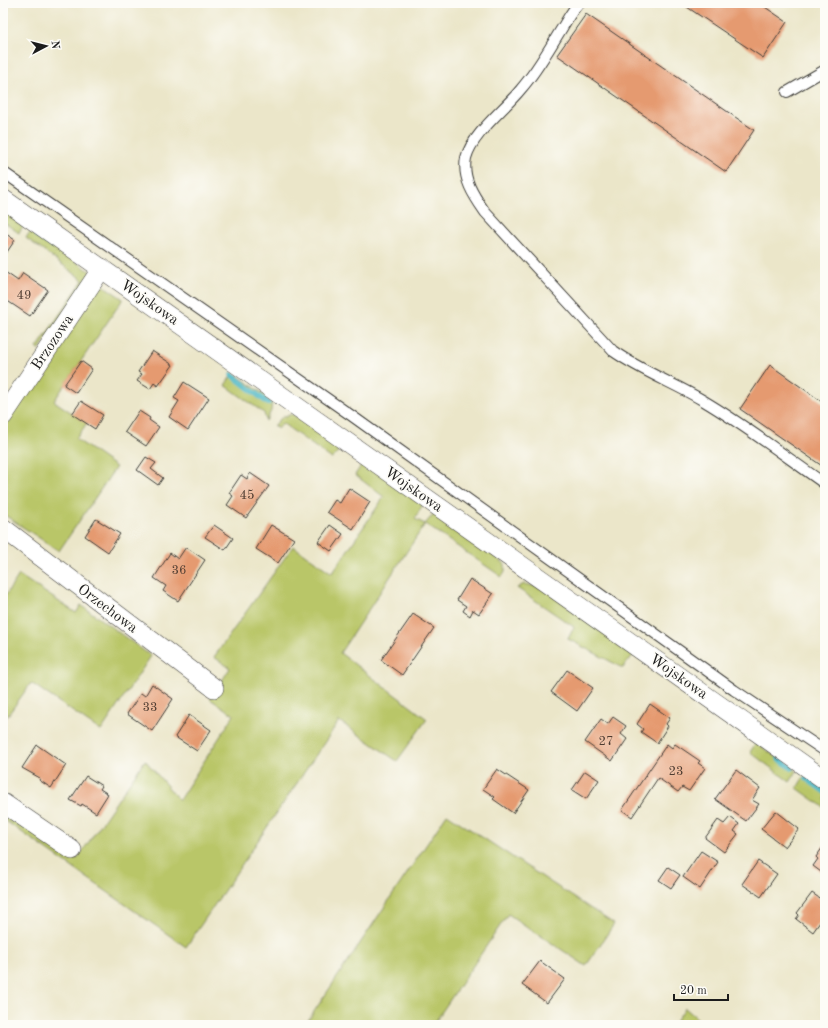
<svg xmlns="http://www.w3.org/2000/svg" width="828" height="1028" viewBox="0 0 828 1028" font-family="'Old Standard TT',serif">
<style>
.green{fill:#b9c668;stroke:#6a7142}
.lines{fill:none;stroke-linecap:round;stroke-linejoin:round}
.stream{stroke:#49b6c4;stroke-width:5.5}
.building{fill:#e59a6f}
.service-casing{stroke:#3b3a36;stroke-width:12}
.minor-casing{stroke:#3b3a36;stroke-width:20}
.service{stroke:#fff;stroke-width:10}
.minor{stroke:#fff;stroke-width:19}
.labels{text-anchor:middle;stroke-width:3.5;stroke-linejoin:round;paint-order:stroke}
.number-label{font-size:13px;fill:#4e3c31}
.street-label{font-size:15px;fill:#1c1c1c;stroke:#fdfcf7}
</style>
<rect width="100%" height="100%" fill="#fdfcf7"/>
<filter id="ink" filterUnits="userSpaceOnUse"><feTurbulence type="fractalNoise" baseFrequency=".025" numOctaves="2"/><feDisplacementMap in="SourceGraphic" scale="8" xChannelSelector="R" yChannelSelector="G"/><feConvolveMatrix kernelMatrix="1 2 1 2 8 2 1 2 1" color-interpolation-filters="sRGB"/></filter>
<filter id="wash" filterUnits="userSpaceOnUse"><feTurbulence type="fractalNoise" baseFrequency=".012" numOctaves="4" result="noise"/><feDisplacementMap in="SourceGraphic" scale="16" xChannelSelector="R" yChannelSelector="G"/><feGaussianBlur stdDeviation="0.9" result="paint"/><feColorMatrix in="noise" values="0 0 0 0 0 0 0 0 0 0 0 0 0 0 0 0 0 1.4 0 .05"/><feComposite in="paint" operator="in"/></filter>
<g filter="url(#wash)">
<rect width="100%" height="100%" fill="#ebe6c9"/>
<g class="green">
<path d="M3 205 25 224 19 233 3 222Z"/>
<path d="M31 230 91 272 39 350 37 348 83 280 26 238Z"/>
<path d="M100 283 123 299 54 401 87 423 76 439 116 467 59 551 3 514V424Z"/>
<path d="M232 375 238 376 268 397 272 402 271 411 266 421 264 413 225 385Z"/>
<path d="M292 414 343 445 332 459 282 423 278 429 274 426 281 418Z"/>
<path d="M364 461 424 502 415 519 425 524 436 511 505 564V572L502 577 425 524 340 653 427 719 397 761 339 721 186 947 3 819V808L77 859 145 760 179 800 234 715 210 699 230 668 214 657 293 546 332 573 384 497 355 475Z"/>
<path d="M19 575 76 613 81 605 151 656 101 731 31 683 3 722V599Z"/>
<path d="M524 584 545 588 634 654 623 668 568 639 574 627 517 588Z"/>
<path d="M756 743 797 771 790 782 750 752Z"/>
<path d="M807 776 825 788V808L797 788 803 778Z"/>
<path d="M447 814 614 924 586 966 508 914 433 1025H305Z"/>
<path d="M685 1008 705 1025H673Z"/>
</g>
<g class="lines">
<g class="stream">
<path d="M37 235 52 245"/>
<path d="M232 375 268 403"/>
<path d="M779 759 792 768"/>
<path d="M807 779 825 792"/>
</g>
</g>
<g id="blocks">
<g class="building">
<path d="M681 3H759L787 22 763 58Z"/>
<path d="M586 14 754 130 726 172 557 55Z"/>
<path d="M3 232 15 240 3 258Z"/>
<path d="M5 272 18 281 23 273 48 290 30 316 3 298V276Z"/>
<path d="M152 351 173 365 158 386 154 383 150 389 137 381 142 374 138 372Z"/>
<path d="M81 361 92 369 76 393 64 385Z"/>
<path d="M770 365 825 404V468L740 409Z"/>
<path d="M184 382 209 398 188 430 169 417 179 401 174 398Z"/>
<path d="M81 401 103 415 95 429 72 414Z"/>
<path d="M139 411 150 418 149 420 159 427 146 446 125 432Z"/>
<path d="M146 457 156 463 151 469 163 478 158 485 137 470Z"/>
<path d="M250 473 269 486 246 518 227 505 233 496 229 493 241 475 247 479Z"/>
<path d="M349 488 370 502 353 529 327 512 335 500 340 503Z"/>
<path d="M96 519 120 534 108 552 85 536Z"/>
<path d="M214 525 233 538 225 550 205 537Z"/>
<path d="M271 525 294 539 278 563 256 549Z"/>
<path d="M330 525 343 534 331 551 318 542Z"/>
<path d="M186 547 205 560 178 601 163 591 166 586 154 578 170 553 178 559Z"/>
<path d="M470 579 493 594 479 614 473 610 470 616 463 611 466 606 457 600Z"/>
<path d="M413 614 434 628 402 675 381 660Z"/>
<path d="M567 670 593 688 577 711 551 692Z"/>
<path d="M152 684 173 699 152 731 127 714 141 693 145 696Z"/>
<path d="M650 704 670 718 666 724 668 726 657 743 641 732 643 729 637 724Z"/>
<path d="M189 715 211 730 197 751 175 737Z"/>
<path d="M613 717 626 726 621 734 627 739 612 761 585 742 601 719 608 724Z"/>
<path d="M667 744 672 748 675 744 700 761 698 763 705 768 689 791 682 787 678 792 658 778 632 817 622 810Z"/>
<path d="M37 745 66 765 51 788 39 780 40 778 22 768Z"/>
<path d="M497 769 529 790 513 813 493 799 495 797 483 789Z"/>
<path d="M736 770 760 788 752 800 759 804 746 821 715 799Z"/>
<path d="M585 771 599 780 586 799 572 790Z"/>
<path d="M86 776 102 786 100 789 108 794 96 813 82 804 81 806 70 800Z"/>
<path d="M776 811 799 829 785 847 761 829Z"/>
<path d="M730 817 739 824 734 831 738 834 724 852 705 838 718 820 724 824Z"/>
<path d="M825 844V875L813 866 818 859 816 857Z"/>
<path d="M701 851 718 862 700 889 683 877Z"/>
<path d="M758 861 777 874 761 897 742 884Z"/>
<path d="M668 867 680 875 671 888 659 880Z"/>
<path d="M812 893 825 902V915L813 932 796 919 799 915 797 913Z"/>
<path d="M540 961 565 979 547 1003 522 985Z"/>
</g>
</g>
</g>
<g filter="url(#ink)">
<use href="#blocks" fill-opacity="0" stroke="#3b3a36" stroke-width="1"/>
<g class="lines">
<g class="service-casing">
<g id="service">
<path d="M579 3C572 10 567 20 562 28 549 49 537 71 521 89 505 109 472 134 466 158 462 179 474 196 485 212L613 351C643 372 674 383 704 401 746 426 785 456 825 484"/>
<path d="M787 92 825 70"/>
<path d="M3 172 352 416 734 690 825 751"/>
</g>
</g>
<g class="minor-casing">
<g id="minor">
<path d="M3 199 825 780"/>
<path d="M3 416 102 268"/>
<path d="M3 528 214 688"/>
<path d="M3 803 72 850"/>
</g>
</g>
<use href="#service" class="service"/>
<use href="#minor" class="minor"/>
</g>
</g>
<g class="labels">
<g class="number-label">
<text x="24" y="299">49</text>
<text x="247" y="499">45</text>
<text x="179" y="574">36</text>
<text x="150" y="711">33</text>
<text x="606" y="745">27</text>
<text x="676" y="775">23</text>
</g>
<g class="street-label">
<text transform="translate(150 302) rotate(35)" y="5">Wojskowa</text>
<text transform="translate(52 342) rotate(-56)" y="5">Brzozowa</text>
<text transform="translate(414 489) rotate(35)" y="5">Wojskowa</text>
<text transform="translate(108 608) rotate(37)" y="5">Orzechowa</text>
<text transform="translate(679 676) rotate(35)" y="5">Wojskowa</text>
</g>
</g>
<rect width="828" height="1028" fill="none" stroke="#fdfcf7" stroke-width="16"/>
<g transform="translate(46 46) rotate(83)" stroke="#fdfcf7" stroke-width="3" paint-order="stroke">
<path d="M0-3L7 15L0 10L-7 15Z" fill="#1c1c1c"/>
<text y="-6" font-size="11" font-weight="bold" text-anchor="middle" fill="#1c1c1c">N</text>
</g>
<path d="M674 994v6h54v-6" fill="none" stroke="#1c1c1c" stroke-width="2"/>
<text x="680" y="994" font-size="12" fill="#1c1c1c" stroke="#fdfcf7" stroke-width="3" paint-order="stroke">20 m</text>
</svg>
